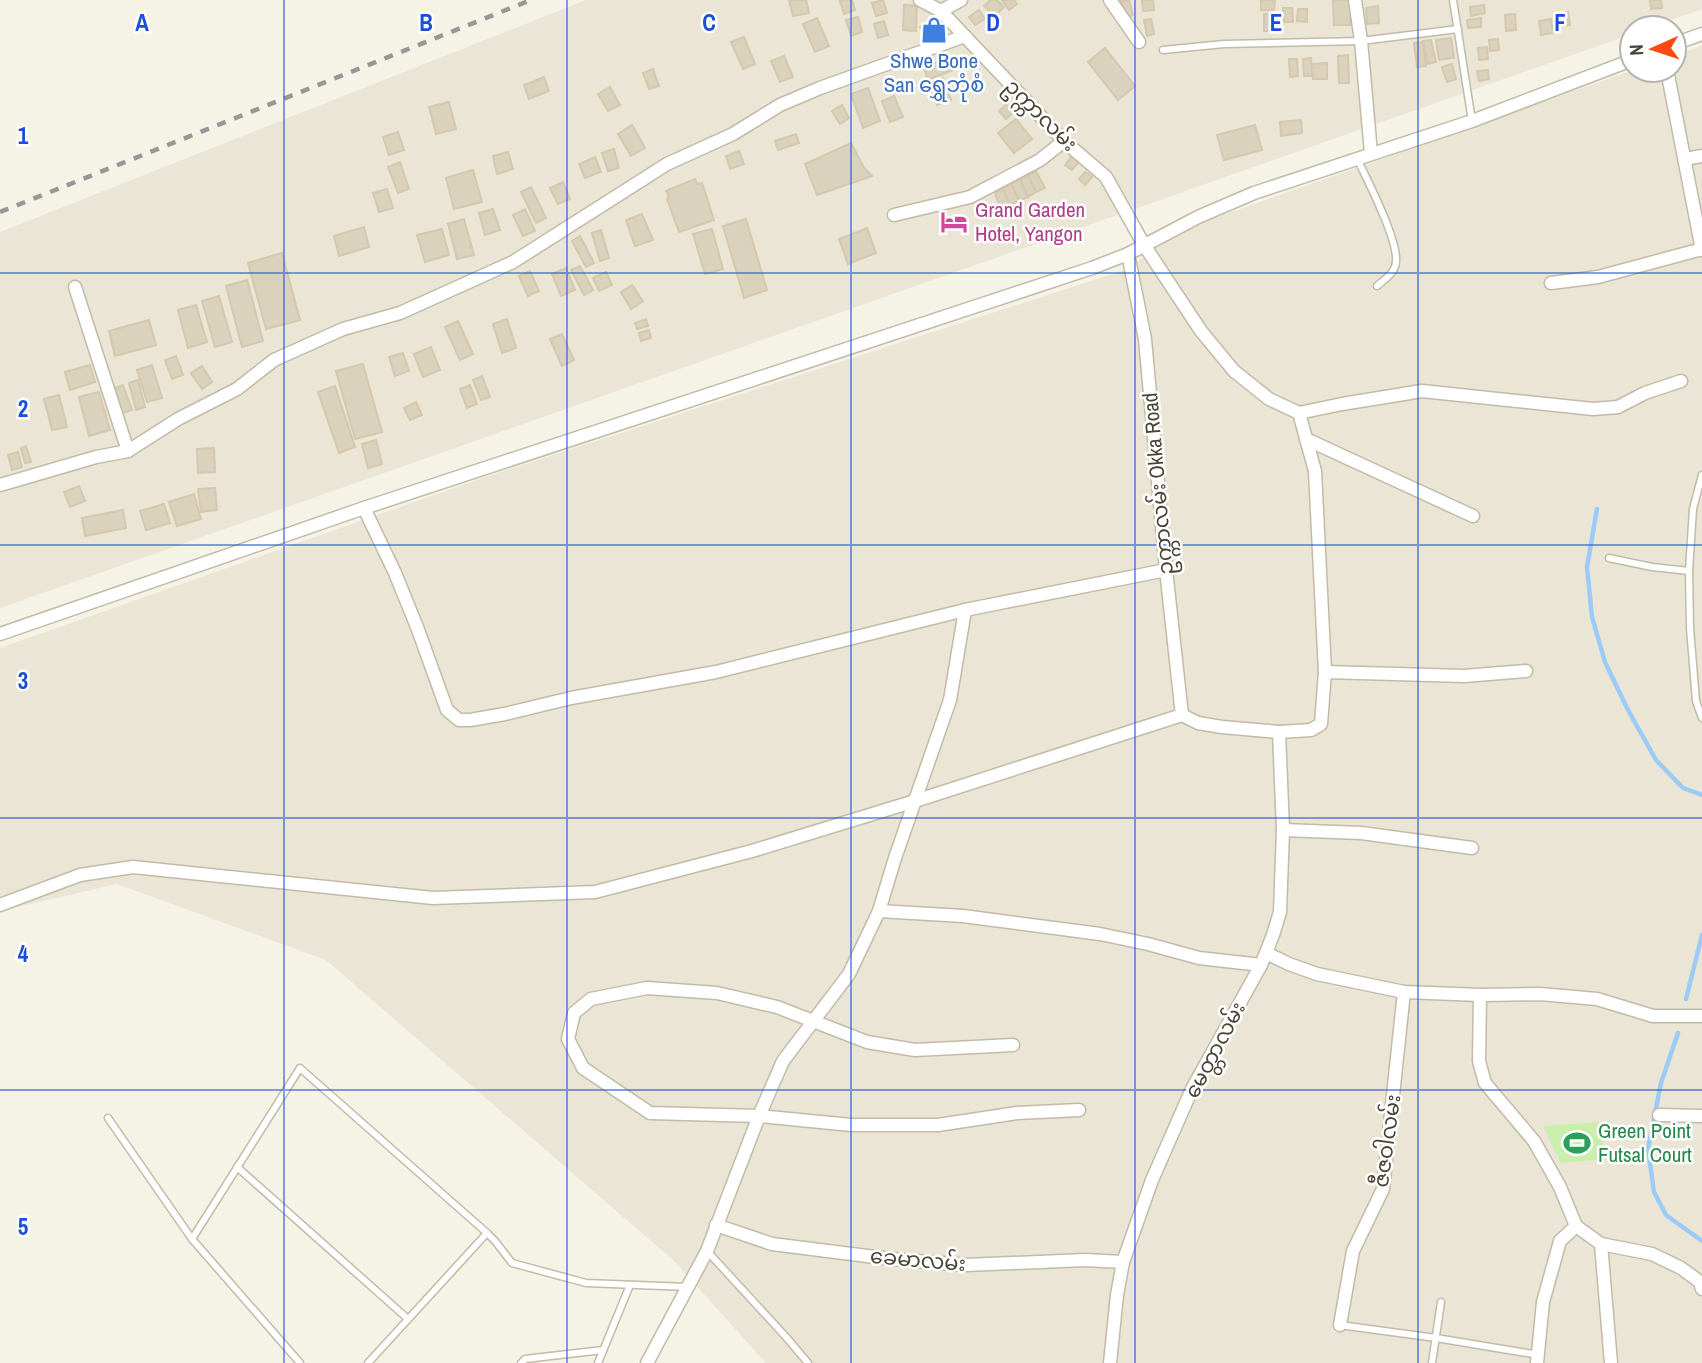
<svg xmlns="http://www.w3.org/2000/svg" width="1702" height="1363" viewBox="0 0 1702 1363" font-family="'Archivo Narrow','Noto Sans Myanmar',sans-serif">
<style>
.residential{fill:#eae5d4}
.green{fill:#caeeab}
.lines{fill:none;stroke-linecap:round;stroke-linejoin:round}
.stream{stroke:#9ccbf8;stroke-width:4.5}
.building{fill:#dbd2bd;stroke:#d4c8ad;stroke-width:2}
.lane-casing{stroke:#c2bba8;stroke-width:9}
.street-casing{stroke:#c2bba8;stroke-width:15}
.lane{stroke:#fff;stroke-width:6}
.street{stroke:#fff;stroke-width:12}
.rail{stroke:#979797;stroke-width:4.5;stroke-dasharray:9 9;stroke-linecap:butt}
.grid{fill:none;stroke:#1d4ed8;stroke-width:2;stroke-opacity:0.55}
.labels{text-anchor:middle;stroke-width:5;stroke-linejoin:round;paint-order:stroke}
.shop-label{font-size:21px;fill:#366cbe;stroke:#fff}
.street-label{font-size:21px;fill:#494335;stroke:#fff}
.hotel-label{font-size:21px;fill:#b23c85;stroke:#fff;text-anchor:start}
.leisure-label{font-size:21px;fill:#27864d;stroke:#fff;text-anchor:start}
.grid-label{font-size:23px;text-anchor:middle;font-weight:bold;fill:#1d4ed8;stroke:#fff;stroke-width:5;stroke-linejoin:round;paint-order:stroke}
</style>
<rect width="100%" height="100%" fill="#f5f2e6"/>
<g class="residential">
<path d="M586 0H1702V9L1648 28H1632V34L0 608V232Z"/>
<path d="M1702 46V1363H766L673 1260 326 960 117 884 0 911V648L494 474 1128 269 1178 231 1633 70H1674V56Z"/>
</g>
<path class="green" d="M1599 1122 1606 1159 1561 1163 1543 1126Z"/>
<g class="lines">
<g class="stream">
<path d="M1597 509 1587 567 1592 617 1605 662 1628 710 1656 760 1683 788 1702 795"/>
<path d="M1686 999 1702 935"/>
<path d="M1678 1033 1661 1083 1648 1149 1654 1192 1666 1215 1702 1241"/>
</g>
</g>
<g class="building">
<path d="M789 0H806L809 13 793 16Z"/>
<path d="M844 0H852L855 10 844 14 840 1Z"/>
<path d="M883 0 887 13 876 16 872 3Z"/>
<path d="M990 0H997L1004 7 995 16 984 6Z"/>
<path d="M1002 0H1014L1017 4 1009 10Z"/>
<path d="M1129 0 1133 15 1126 17 1121 1Z"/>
<path d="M1142 0H1153L1154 10 1143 11Z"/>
<path d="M1261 0H1275L1274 10H1261Z"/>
<path d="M1333 0H1350V25H1334Z"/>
<path d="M1650 0H1661L1662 8 1651 9Z"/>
<path d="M904 5 917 6 916 31 903 30Z"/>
<path d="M1484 5 1485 13 1471 16 1470 7Z"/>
<path d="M1378 6 1379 23 1367 24 1366 8Z"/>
<path d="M1283 8H1292L1293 22H1284Z"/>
<path d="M1298 9H1307V22L1297 21Z"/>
<path d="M979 10 985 19 975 25 969 17Z"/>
<path d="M1568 12 1570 25 1563 26 1561 13Z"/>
<path d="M1264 14H1276L1277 31H1264Z"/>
<path d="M1515 14 1516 30 1506 31 1505 15Z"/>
<path d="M858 17 862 32 851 36 846 20Z"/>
<path d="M817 18 829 46 815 52 803 24Z"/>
<path d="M1481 18V27L1468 28 1467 20Z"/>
<path d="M1151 19 1154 34 1147 36 1144 20Z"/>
<path d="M1551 19 1553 33 1541 35 1539 21Z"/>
<path d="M884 21 888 35 878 38 874 24Z"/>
<path d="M930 21 937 32 927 38 920 27Z"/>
<path d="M744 37 755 64 743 69 731 42Z"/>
<path d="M1451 38 1454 58 1439 60 1436 40Z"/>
<path d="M1498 39 1499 50 1490 51 1489 40Z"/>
<path d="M1431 40 1436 62 1428 64 1423 41Z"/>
<path d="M1423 42 1426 66 1417 67 1414 43Z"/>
<path d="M1487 47 1488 59 1479 60 1478 48Z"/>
<path d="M1105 48 1135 86 1118 100 1088 62Z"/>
<path d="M1348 55 1349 83H1339L1338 56Z"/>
<path d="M784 56 793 77 780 82 771 61Z"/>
<path d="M951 57 956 69 928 80 924 67Z"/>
<path d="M1311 58 1312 76H1304L1303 59Z"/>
<path d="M1289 59H1297L1298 76 1290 77Z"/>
<path d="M1327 63V79H1313L1312 64Z"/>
<path d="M1452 64 1456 79 1447 82 1442 67Z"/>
<path d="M653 69 659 86 649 89 643 73Z"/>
<path d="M1488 70 1489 79 1479 81 1477 71Z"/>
<path d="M544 77 549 91 529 99 524 85Z"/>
<path d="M943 78 951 100 937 105 929 83Z"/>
<path d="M610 87 620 105 608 111 598 94Z"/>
<path d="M868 88 880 121 863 128 851 94Z"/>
<path d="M894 96 903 117 890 122 882 101Z"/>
<path d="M1010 101 1017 109 1006 119 999 111Z"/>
<path d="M449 102 456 129 436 134 429 107Z"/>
<path d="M842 105 849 118 840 124 832 111Z"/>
<path d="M1016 119 1032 139 1014 153 998 133Z"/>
<path d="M1301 120 1302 133 1281 136 1280 122Z"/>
<path d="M632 125 645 148 631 156 618 134Z"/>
<path d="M1255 125 1262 150 1224 160 1217 135Z"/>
<path d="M398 132 404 150 389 155 383 137Z"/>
<path d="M796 134 799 143 778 150 775 141Z"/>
<path d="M851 143 864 168 872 176 817 195 805 164Z"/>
<path d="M614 149 619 168 608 171 602 153Z"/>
<path d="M739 151 744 164 730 169 726 156Z"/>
<path d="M508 152 513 169 497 174 493 156Z"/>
<path d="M1072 156 1079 162 1072 170 1065 165Z"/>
<path d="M595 157 601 172 585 178 579 164Z"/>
<path d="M400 162 409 189 398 193 388 167Z"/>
<path d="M473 170 482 202 454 209 446 178Z"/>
<path d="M1036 171 1045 188 1036 192 1028 176Z"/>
<path d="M1085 172 1092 177 1085 185 1079 179Z"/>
<path d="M1028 176 1036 192 1028 197 1020 180Z"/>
<path d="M695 179 697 184 702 183 714 220 679 232 667 199 669 196 666 191Z"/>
<path d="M1020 180 1028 197 1019 201 1011 184Z"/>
<path d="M563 182 570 199 558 204 550 188Z"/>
<path d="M1011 184 1019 201 1010 205 1003 189Z"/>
<path d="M531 187 546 218 536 223 521 192Z"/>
<path d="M387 189 393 208 379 212 373 193Z"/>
<path d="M1003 189 1010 205 1001 210 995 193Z"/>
<path d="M493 209 500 230 485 235 479 213Z"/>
<path d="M525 209 535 231 523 236 513 215Z"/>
<path d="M642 214 653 240 635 246 626 220Z"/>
<path d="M464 219 474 255 457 259 448 224Z"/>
<path d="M746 219 767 290 744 298 723 226Z"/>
<path d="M364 227 369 247 339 256 334 236Z"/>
<path d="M867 228 876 253 848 264 839 239Z"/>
<path d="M442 229 449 255 425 262 417 235Z"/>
<path d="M712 229 723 269 705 274 693 234Z"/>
<path d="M601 230 609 258 600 261 592 233Z"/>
<path d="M580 236 594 263 586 267 572 241Z"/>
<path d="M282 253 300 320 266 329 248 263Z"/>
<path d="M580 266 593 290 584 295 571 270Z"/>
<path d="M566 268 575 290 561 296 552 274Z"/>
<path d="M530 271 539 291 528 296 519 276Z"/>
<path d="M606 272 612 285 599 291 593 278Z"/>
<path d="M247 280 263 341 242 347 226 286Z"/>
<path d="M632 285 643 301 631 309 621 292Z"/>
<path d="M219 296 232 342 215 347 202 301Z"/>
<path d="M196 305 207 342 188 348 178 310Z"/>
<path d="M507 319 516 348 502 353 493 324Z"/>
<path d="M646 319 648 326 637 329 635 323Z"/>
<path d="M149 320 156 345 115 356 109 331Z"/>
<path d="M458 321 473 354 460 360 445 327Z"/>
<path d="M649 330 651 338 641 341 639 333Z"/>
<path d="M562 334 574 360 562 366 550 339Z"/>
<path d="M431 347 440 370 423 377 414 354Z"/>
<path d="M403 353 409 371 395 376 389 357Z"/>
<path d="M176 356 183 375 172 379 165 360Z"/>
<path d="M363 364 382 432 355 439 336 371Z"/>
<path d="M90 365 95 382 70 390 65 372Z"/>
<path d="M152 365 162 398 147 402 137 370Z"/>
<path d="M202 366 212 382 202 389 191 373Z"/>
<path d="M482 376 490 397 481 400 473 380Z"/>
<path d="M138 380 145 407 136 410 129 383Z"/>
<path d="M123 385 132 410 120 414 112 389Z"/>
<path d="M470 385 477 404 467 408 460 389Z"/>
<path d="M335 386 355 447 339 453 318 392Z"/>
<path d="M99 392 110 430 89 436 79 397Z"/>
<path d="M59 395 67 427 52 430 44 399Z"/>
<path d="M416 402 422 415 410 420 404 408Z"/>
<path d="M376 440 382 464 368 468 362 444Z"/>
<path d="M26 446 31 462 25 463 21 448Z"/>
<path d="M214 448 215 472 198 473 197 449Z"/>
<path d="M18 452 22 467 12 470 8 455Z"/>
<path d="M79 486 85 501 70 507 64 492Z"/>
<path d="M215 488 217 510 201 512 198 489Z"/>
<path d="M194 494 201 519 177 526 169 502Z"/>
<path d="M164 504 170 523 146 530 140 511Z"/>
<path d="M123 510 126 528 85 536 82 518Z"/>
</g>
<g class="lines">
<g class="lane-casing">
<g id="lane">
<path d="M1453 0 1472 121"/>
<path d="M1163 50 1224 44 1361 41 1458 29"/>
<path d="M1357 158C1367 180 1398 239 1396 261 1396 272 1385 279 1377 286"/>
<path d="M1702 475 1693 509 1689 571 1690 628 1696 701 1702 718"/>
<path d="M1609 558 1652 567 1689 571"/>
<path d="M108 1118 192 1239 300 1363"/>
<path d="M237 1167 408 1319"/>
<path d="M192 1239 300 1068 487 1233 495 1241 512 1263 586 1283 688 1287"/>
<path d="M707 1251 786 1337 808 1363"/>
<path d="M1340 1325 1436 1338 1539 1355"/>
<path d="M368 1363 487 1233"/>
<path d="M521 1363 525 1359 603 1350"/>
<path d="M598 1363 630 1285"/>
<path d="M1432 1363 1441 1302"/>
</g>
</g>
<g class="street-casing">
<g id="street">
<path d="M920 0 941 11 1064 141 1106 177 1144 245 1201 331 1234 371 1269 399 1299 413 1342 404 1422 391 1593 409 1618 407 1645 393 1681 381"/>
<path d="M1110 0 1139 42"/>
<path d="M1355 0 1361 41 1371 153"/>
<path d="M941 11 961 0"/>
<path d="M1674 44 1702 34"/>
<path d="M1667 70 1702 250"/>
<path d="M1685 159 1702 156"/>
<path d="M894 215 970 197 1040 160 1064 141"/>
<path d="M1128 254 1145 339 1166 570 1182 715"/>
<path d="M1551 283 1598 277 1702 249"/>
<path d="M75 287 128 451"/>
<path d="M1306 439 1473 516"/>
<path d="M0 485 96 457 128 451 178 419 237 389 274 360 343 329 400 313 513 262 667 164 733 134 780 105 820 88 965 36"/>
<path d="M364 508 395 573 417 627 447 710 459 720H470L505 714 571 698 716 672 965 610 1166 570"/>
<path d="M0 634 364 508 1092 268 1128 254 1198 217 1254 193 1472 121 1632 60"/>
<path d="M1325 672 1464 676 1526 671"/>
<path d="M1283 830 1361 833 1472 848"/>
<path d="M0 905 80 875 133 867 433 898 595 892 752 851 915 801 1182 715 1198 723 1222 727 1279 732 1311 730 1321 724 1325 672 1315 471 1299 413"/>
<path d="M879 911 963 916 1100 934 1148 944 1199 958 1261 965"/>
<path d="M1266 953 1289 964 1317 974 1404 992 1480 995 1540 994 1597 999 1653 1016H1702"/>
<path d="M1480 995 1479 1061 1485 1083 1534 1141 1560 1187 1576 1226"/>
<path d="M1013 1045 915 1050 867 1042 777 1007 717 993 647 988 591 999 574 1013 568 1039 583 1068 650 1113 759 1116 851 1125H938L1017 1113 1079 1110"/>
<path d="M1659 1115 1702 1116"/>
<path d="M716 1225 772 1244 891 1259 966 1265 1085 1260 1123 1262"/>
<path d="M1576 1226 1601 1244 1652 1254 1681 1268 1700 1282 1702 1289"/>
<path d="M1601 1244 1611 1363"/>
<path d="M1340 1325 1353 1251 1383 1189 1404 992"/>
<path d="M647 1363 707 1251 759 1116 783 1061 849 974 879 911 895 858 950 700 965 610"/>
<path d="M1110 1363 1117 1295 1123 1262 1152 1180 1192 1089 1261 965 1273 935 1280 912 1283 830 1279 732"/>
<path d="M1537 1363 1543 1302 1560 1241 1576 1226"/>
</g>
</g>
<use href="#lane" class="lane"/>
<use href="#street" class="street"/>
<path class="rail" d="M0 212 531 0"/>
</g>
<path class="grid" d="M284 0V1363M567 0V1363M851 0V1363M1135 0V1363M1418 0V1363M0 273H1702M0 545H1702M0 818H1702M0 1090H1702"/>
<defs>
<g id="shop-bare" transform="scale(2.1)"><path d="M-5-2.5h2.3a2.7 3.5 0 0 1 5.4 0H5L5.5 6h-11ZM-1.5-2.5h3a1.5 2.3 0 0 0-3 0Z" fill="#3f7fe0" stroke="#fff" stroke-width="2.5" paint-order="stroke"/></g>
<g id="hotel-bare" transform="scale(2.1)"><path d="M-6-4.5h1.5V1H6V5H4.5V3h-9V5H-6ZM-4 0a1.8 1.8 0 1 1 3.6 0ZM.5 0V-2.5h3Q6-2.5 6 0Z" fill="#d1479c" stroke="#fff" stroke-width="2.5" paint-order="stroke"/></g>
<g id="stadium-bare" transform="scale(2.1)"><path d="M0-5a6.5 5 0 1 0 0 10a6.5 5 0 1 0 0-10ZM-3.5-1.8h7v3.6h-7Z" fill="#2e9e5b" stroke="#fff" stroke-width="2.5" paint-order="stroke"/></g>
</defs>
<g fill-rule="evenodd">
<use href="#shop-bare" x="934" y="30"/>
<use href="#hotel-bare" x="954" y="222"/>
<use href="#stadium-bare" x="1577" y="1143"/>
</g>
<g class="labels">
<g class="shop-label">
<text x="934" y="68">Shwe Bone<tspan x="934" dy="24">San ရွှေဘုံစံ</tspan></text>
</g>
<g class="street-label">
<text transform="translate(1041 115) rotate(45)" y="7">ဥက္ကာလမ်း</text>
<text transform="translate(1158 484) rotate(-95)" y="7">ဥက္ကာလမ်း Okka Road</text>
<text transform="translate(1215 1050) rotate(-62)" y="7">မေတ္တာလမ်း</text>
<text transform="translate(1387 1141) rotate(-82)" y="7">ဇီဇဝါလမ်း</text>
<text transform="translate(918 1260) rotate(5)" y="7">ခေမာလမ်း</text>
</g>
<g class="hotel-label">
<text x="975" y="217">Grand Garden<tspan x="975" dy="24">Hotel, Yangon</tspan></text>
</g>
<g class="leisure-label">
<text x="1598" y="1138">Green Point<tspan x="1598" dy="24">Futsal Court</tspan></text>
</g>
</g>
<g class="grid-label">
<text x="142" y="31">A</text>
<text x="426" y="31">B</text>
<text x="709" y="31">C</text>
<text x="993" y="31">D</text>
<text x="1276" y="31">E</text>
<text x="1560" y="31">F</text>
<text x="23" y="144">1</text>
<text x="23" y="417">2</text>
<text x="23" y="689">3</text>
<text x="23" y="962">4</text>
<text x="23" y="1235">5</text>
</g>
<g transform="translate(1653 49) rotate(267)"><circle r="33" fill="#ffffff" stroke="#b6b4ae" stroke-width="2"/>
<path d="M0-5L12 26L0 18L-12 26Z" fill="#ff4b13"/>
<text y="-10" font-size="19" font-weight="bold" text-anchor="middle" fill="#494335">N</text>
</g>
</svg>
